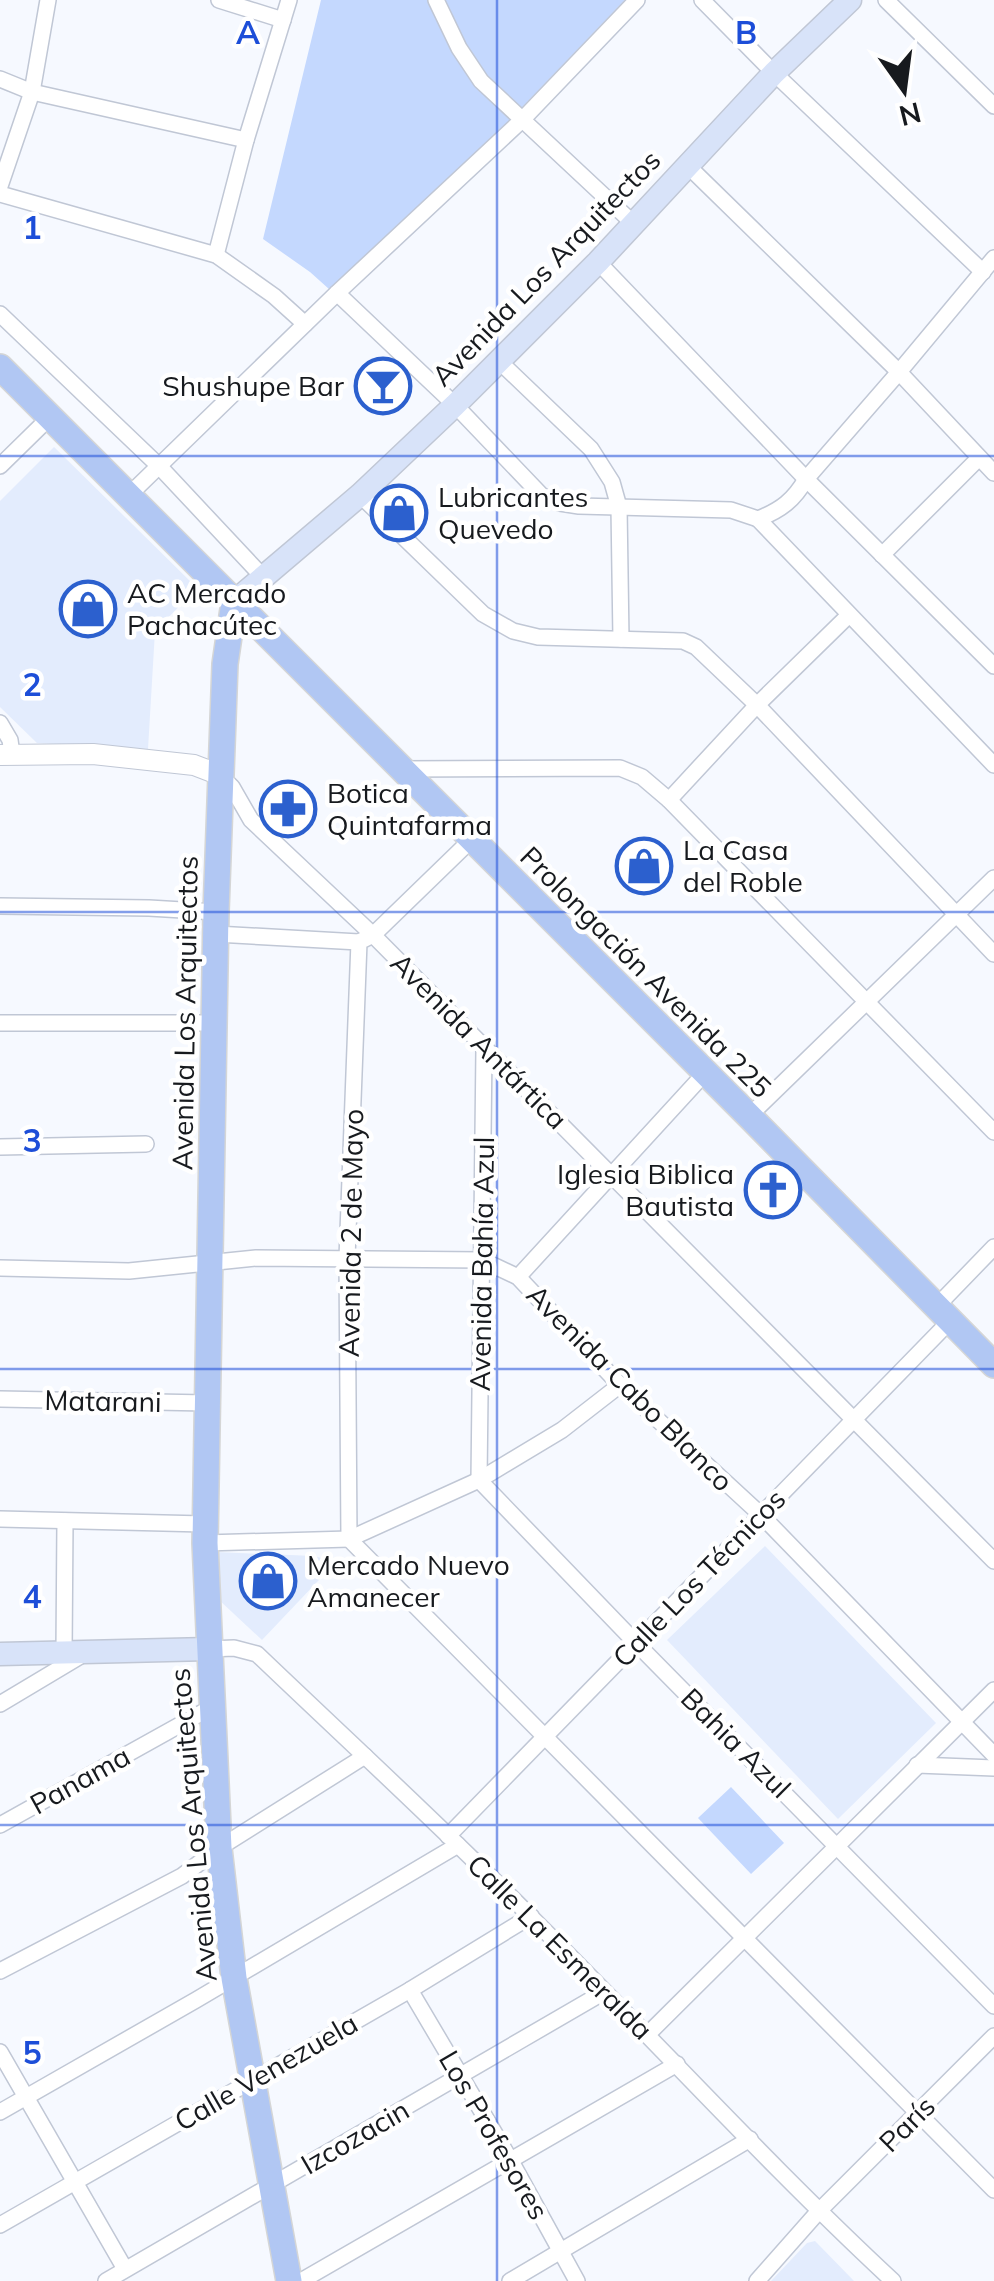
<svg xmlns="http://www.w3.org/2000/svg" width="994" height="2281" viewBox="0 0 994 2281" font-family="Mulish,sans-serif">
<style>
.built{fill:#e3ecfd}
.green{fill:#c4d8fe}
.lines{fill:none;stroke-linecap:round;stroke-linejoin:round}
.minor-casing{stroke:#c0c7d5;stroke-width:18}
.tertiary-casing{stroke:#c0c7d5;stroke-width:22}
.secondary-casing{stroke:#c0c7d5;stroke-width:25}
.primary-casing{stroke:#d5d6d6;stroke-width:28}
.minor{stroke:#fff;stroke-width:15}
.tertiary{stroke:#fff;stroke-width:20}
.secondary{stroke:#d8e3f9;stroke-width:22}
.primary{stroke:#b1c7f3;stroke-width:25}
.grid{fill:none;stroke:#1d4ed8;stroke-width:2.5;stroke-opacity:0.55}
.labels{text-anchor:middle;stroke-width:9;stroke-linejoin:round;paint-order:stroke}
.street-label{font-size:28px;fill:#171a1e;stroke:#fff}
.poi-label{font-size:28px;fill:#171a1e;stroke:#fff;text-anchor:start}
.grid-label{font-size:32px;text-anchor:middle;font-weight:bold;fill:#1d4ed8;stroke:#fff;stroke-width:9;stroke-linejoin:round;paint-order:stroke}
</style>
<rect width="100%" height="100%" fill="#f6f9ff"/>
<g class="built">
<path d="M54 447 197 588 155 631 148 749 37 743 0 707V501Z"/>
<path d="M765 1546 936 1723 838 1819 667 1640Z"/>
<path d="M216 1552 314 1556 336 1562 262 1640 218 1599Z"/>
<path d="M815 2241 854 2281H771L807 2243Z"/>
</g>
<g class="green">
<path d="M321 0H625L339 298 310 272 263 239Z"/>
<path d="M731 1787 784 1843 751 1874 698 1818Z"/>
</g>
<g class="lines">
<g class="minor-casing">
<g id="minor">
<path d="M219 0 283 20"/>
<path d="M436 0 459 48 481 81 634 224"/>
<path d="M702 0 774 73 983 272"/>
<path d="M886 0 994 106"/>
<path d="M0 79 32 92 246 140"/>
<path d="M688 166 899 372 994 473"/>
<path d="M0 186 32 92 48 0"/>
<path d="M0 194 216 255 274 296 305 324"/>
<path d="M216 255 246 140 289 0"/>
<path d="M598 262 806 479 994 666"/>
<path d="M337 293 455 405 542 496 560 503 579 506 731 510 758 519C781 510 794 500 806 479L899 372 994 258"/>
<path d="M0 314 159 466 263 577"/>
<path d="M499 361 591 449 612 482 619 507 621 639"/>
<path d="M0 466 50 417"/>
<path d="M360 495 483 614 513 631 538 637 683 641 696 647 757 705 994 954"/>
<path d="M128 496 337 293 522 120 637 0"/>
<path d="M758 519 994 765"/>
<path d="M882 555 979 458"/>
<path d="M0 723 10 740 12 754"/>
<path d="M403 769 620 768 642 777 669 800 994 1132"/>
<path d="M222 777 232 787 251 820 373 935 994 1561"/>
<path d="M669 800 757 705 849 615"/>
<path d="M0 906 149 908 216 912"/>
<path d="M216 934 359 942"/>
<path d="M0 1023H214"/>
<path d="M484 1049 479 1480 636 1643 994 2006"/>
<path d="M749 1116 994 878"/>
<path d="M0 1147 146 1144"/>
<path d="M0 1268 129 1271 256 1258 482 1260 518 1277 620 1385 761 1515 994 1755"/>
<path d="M518 1277 705 1073"/>
<path d="M935 1308 994 1247"/>
<path d="M0 1399 207 1403"/>
<path d="M0 1519 204 1524"/>
<path d="M349 1539 994 2190"/>
<path d="M349 1539 347 1258 359 942 373 935 471 840"/>
<path d="M205 1543 349 1539 479 1480 562 1430 620 1385"/>
<path d="M209 1649 234 1648 257 1654C348 1741 441 1826 530 1916 652 2037 767 2164 893 2281"/>
<path d="M64 1653 65 1521"/>
<path d="M0 1704 82 1655"/>
<path d="M917 1765 994 1768"/>
<path d="M0 1825 212 1707"/>
<path d="M448 1836 950 1321"/>
<path d="M0 1971 182 1876 219 1848 365 1756"/>
<path d="M410 1990 511 2161 577 2281"/>
<path d="M648 2034 994 1690"/>
<path d="M0 2052 125 2269"/>
<path d="M0 2112 196 2000 458 1845"/>
<path d="M0 2225 410 1990 531 1916"/>
<path d="M106 2281 604 1992"/>
<path d="M301 2281 677 2064"/>
<path d="M510 2281 750 2139"/>
<path d="M757 2281 818 2212 994 2036"/>
</g>
</g>
<g class="tertiary-casing">
<path id="tertiary" d="M0 755 93 754 194 765 220 775"/>
</g>
<g class="secondary-casing">
<g id="secondary">
<path d="M234 602 360 495 455 405 598 262 774 73 850 0"/>
<path d="M0 1654 209 1649"/>
</g>
</g>
<g class="primary-casing">
<g id="primary">
<path d="M0 367 749 1116 994 1365"/>
<path d="M234 602 225 664 216 912 205 1543 219 1848 234 1978 289 2281"/>
</g>
</g>
<use href="#minor" class="minor"/>
<use href="#tertiary" class="tertiary"/>
<use href="#secondary" class="secondary"/>
<use href="#primary" class="primary"/>
</g>
<path class="grid" d="M497 0V2281M0 456H994M0 912H994M0 1369H994M0 1825H994"/>
<defs>
<g id="bar-ring" transform="scale(2.875)"><circle r="9.5" fill="#fff" stroke="#2c60ce" stroke-width="1.5"/><path d="M-6-5H6L.8 .8V4.5H3.5V6h-7V4.5H-.8V.8Z" fill="#2c60ce"/></g>
<g id="shop-ring" transform="scale(2.875)"><circle r="9.5" fill="#fff" stroke="#2c60ce" stroke-width="1.5"/><path d="M-5-2.5h2.3a2.7 3.5 0 0 1 5.4 0H5L5.5 6h-11ZM-1.5-2.5h3a1.5 2.3 0 0 0-3 0Z" fill="#2c60ce"/></g>
<g id="pharmacy-ring" transform="scale(2.875)"><circle r="9.5" fill="#fff" stroke="#2c60ce" stroke-width="1.5"/><path d="M-2-6h4v4h4v4h-4v4h-4v-4h-4v-4h4Z" fill="#2c60ce"/></g>
<g id="church-ring" transform="scale(2.875)"><circle r="9.5" fill="#fff" stroke="#2c60ce" stroke-width="1.5"/><path d="M-1.2-6h2.4v3.5h3.3v2.4h-3.3V6h-2.4V-.1h-3.3v-2.4h3.3Z" fill="#2c60ce"/></g>
</defs>
<g fill-rule="evenodd">
<use href="#bar-ring" x="383" y="386"/>
<use href="#shop-ring" x="399" y="513"/>
<use href="#shop-ring" x="88" y="609"/>
<use href="#pharmacy-ring" x="288" y="809"/>
<use href="#shop-ring" x="644" y="866"/>
<use href="#church-ring" x="773" y="1190"/>
<use href="#shop-ring" x="268" y="1581"/>
</g>
<g class="labels">
<g class="street-label">
<text transform="translate(546 268) rotate(-46)" y="10">Avenida Los Arquitectos</text>
<text transform="translate(646 972) rotate(45)" y="10">Prolongación Avenida 225</text>
<text transform="translate(185 1013) rotate(-89)" y="10">Avenida Los Arquitectos</text>
<text transform="translate(479 1041) rotate(45)" y="10">Avenida Antártica</text>
<text transform="translate(351 1233) rotate(-89)" y="10">Avenida 2 de Mayo</text>
<text transform="translate(482 1264) rotate(-89)" y="10">Avenida Bahía Azul</text>
<text transform="translate(630 1388) rotate(45)" y="10">Avenida Cabo Blanco</text>
<text transform="translate(103 1401) rotate(1)" y="10">Matarani</text>
<text transform="translate(699 1578) rotate(-46)" y="10">Calle Los Técnicos</text>
<text transform="translate(736 1743) rotate(45)" y="10">Bahia Azul</text>
<text transform="translate(80 1780) rotate(-29)" y="10">Panama</text>
<text transform="translate(193 1825) rotate(-95)" y="10">Avenida Los Arquitectos</text>
<text transform="translate(560 1947) rotate(45)" y="10">Calle La Esmeralda</text>
<text transform="translate(266 2072) rotate(-30)" y="10">Calle Venezuela</text>
<text transform="translate(907 2124) rotate(-45)" y="10">París</text>
<text transform="translate(494 2135) rotate(60)" y="10">Los Profesores</text>
<text transform="translate(355 2137) rotate(-30)" y="10">Izcozacin</text>
</g>
<g class="poi-label">
<text x="344" y="396" text-anchor="end">Shushupe Bar</text>
<text x="438" y="507">Lubricantes<tspan x="438" dy="32">Quevedo</tspan></text>
<text x="127" y="603">AC Mercado<tspan x="127" dy="32">Pachacútec</tspan></text>
<text x="327" y="803">Botica<tspan x="327" dy="32">Quintafarma</tspan></text>
<text x="683" y="860">La Casa<tspan x="683" dy="32">del Roble</tspan></text>
<text x="734" y="1184" text-anchor="end">Iglesia Biblica<tspan x="734" dy="32">Bautista</tspan></text>
<text x="307" y="1575">Mercado Nuevo<tspan x="307" dy="32">Amanecer</tspan></text>
</g>
</g>
<g class="grid-label">
<text x="248" y="44">A</text>
<text x="746" y="44">B</text>
<text x="32" y="239">1</text>
<text x="32" y="696">2</text>
<text x="32" y="1152">3</text>
<text x="32" y="1608">4</text>
<text x="32" y="2064">5</text>
</g>
<g transform="translate(904 90) rotate(166)" stroke="#ffffff" stroke-width="8" paint-order="stroke">
<path d="M0-8L18 38L0 25L-18 38Z" fill="#171a1e"/>
<text y="-15" font-size="28" font-weight="bold" text-anchor="middle" fill="#171a1e">N</text>
</g>
</svg>
